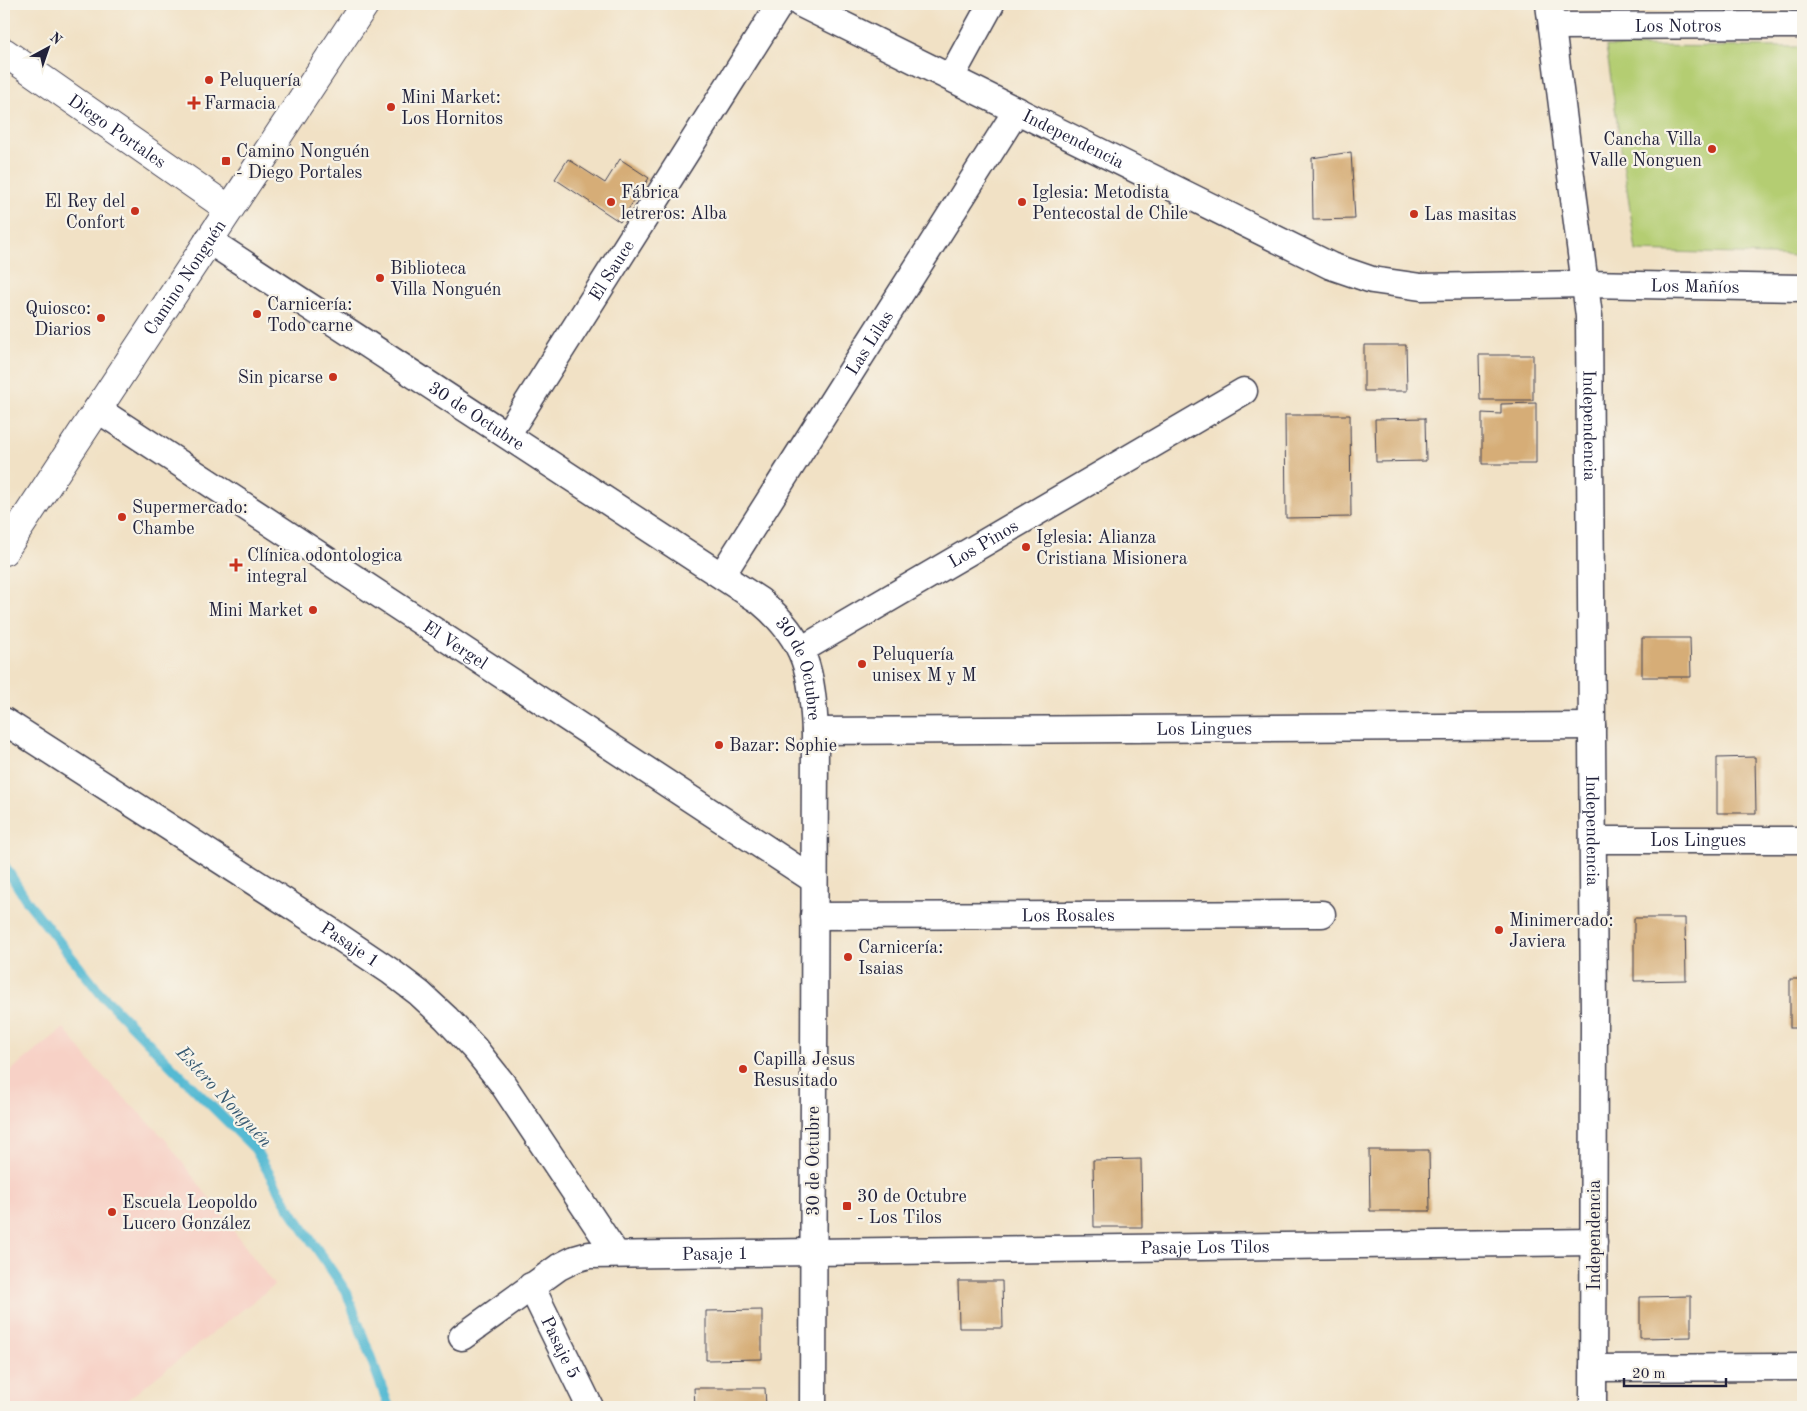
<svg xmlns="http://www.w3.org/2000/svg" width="1807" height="1411" viewBox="0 0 1807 1411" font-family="'Old Standard TT',serif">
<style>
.built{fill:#f7d1c6}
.green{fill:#b4cd72;stroke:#6b7856}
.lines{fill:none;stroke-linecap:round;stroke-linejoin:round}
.stream{stroke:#55bad3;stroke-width:10}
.building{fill:#d6ad77}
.minor-casing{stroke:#413f50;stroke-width:29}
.tertiary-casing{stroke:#413f50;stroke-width:30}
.secondary-casing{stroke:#413f50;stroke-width:30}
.minor{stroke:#fff;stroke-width:26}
.tertiary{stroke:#fff;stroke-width:28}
.secondary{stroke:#fff;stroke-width:28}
.poi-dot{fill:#c8321e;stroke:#f7f3e8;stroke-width:2}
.labels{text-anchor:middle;stroke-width:4.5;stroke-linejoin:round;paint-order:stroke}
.street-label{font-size:18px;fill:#22223b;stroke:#f7f3e8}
.poi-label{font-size:18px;fill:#22223b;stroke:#f7f3e8;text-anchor:start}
.water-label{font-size:19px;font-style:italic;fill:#345770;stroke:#f7f3e8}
</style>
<rect width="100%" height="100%" fill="#f7f3e8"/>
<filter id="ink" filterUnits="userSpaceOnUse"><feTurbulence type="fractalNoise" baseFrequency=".02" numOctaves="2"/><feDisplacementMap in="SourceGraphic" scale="10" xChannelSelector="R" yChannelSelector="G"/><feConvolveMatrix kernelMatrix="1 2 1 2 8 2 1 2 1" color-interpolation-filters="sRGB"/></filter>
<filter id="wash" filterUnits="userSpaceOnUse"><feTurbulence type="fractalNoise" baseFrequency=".0096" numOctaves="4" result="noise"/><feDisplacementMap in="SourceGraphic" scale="20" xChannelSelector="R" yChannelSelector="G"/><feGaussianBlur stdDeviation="1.12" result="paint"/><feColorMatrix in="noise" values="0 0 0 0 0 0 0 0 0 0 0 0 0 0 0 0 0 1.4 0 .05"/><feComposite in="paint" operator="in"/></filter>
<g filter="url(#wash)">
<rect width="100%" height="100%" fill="#f1e1c5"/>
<path class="built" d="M64 1028 94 1067 165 1139 274 1285 118 1407H4V1076Z"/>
<path class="green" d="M1606 46 1803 47V256L1636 251Z"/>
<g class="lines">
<path class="stream" d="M4 865 27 901 100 993 173 1068 255 1149 289 1208 347 1293 389 1407"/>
</g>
<g id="blocks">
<g class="building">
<path d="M1351 152 1355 219 1313 220 1312 158Z"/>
<path d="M568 159 605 183 620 159 649 178 620 222 555 179Z"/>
<path d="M1364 345H1406L1407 391H1364Z"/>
<path d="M1479 355H1533V400H1480Z"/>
<path d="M1536 403V464H1482V413L1501 414V404Z"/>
<path d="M1285 415H1350L1351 517 1286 518Z"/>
<path d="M1425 418 1426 461 1376 462 1375 419Z"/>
<path d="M1642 638H1690L1691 677H1642Z"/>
<path d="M1755 757 1756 813H1717V758Z"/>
<path d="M1634 918H1685L1686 980 1634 981Z"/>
<rect x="1790" y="979" width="13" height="49"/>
<path d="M1369 1150H1429L1430 1211H1370Z"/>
<path d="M1141 1159 1142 1227H1094L1093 1160Z"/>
<path d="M958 1281H1002L1003 1328H959Z"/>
<path d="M1691 1296V1337L1640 1338V1297Z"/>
<path d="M762 1310V1359L706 1360V1311Z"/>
<path d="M694 1388H765L766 1407H695Z"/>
</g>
</g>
</g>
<g filter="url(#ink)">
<use href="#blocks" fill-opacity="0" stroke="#413f50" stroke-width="1"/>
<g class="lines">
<g class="minor-casing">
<g id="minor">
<path id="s1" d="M801 4 1331 266 1372 280 1421 287 1585 284 1803 288"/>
<path id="s2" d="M1549 4 1589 316 1594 1014 1593 1407"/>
<path id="s3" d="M1552 26 1803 25"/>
<path d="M951 77 991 4"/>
<path id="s4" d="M208 240 760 601C807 640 812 673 815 731L813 1407"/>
<path id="s5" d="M97 409 814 880"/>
<path id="s6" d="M507 435 780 4"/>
<path id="s7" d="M722 575 1017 110"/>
<path id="s8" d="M801 650 1244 391"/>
<path id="s9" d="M4 721 329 930 390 971 419 993 446 1018 475 1049 502 1083 616 1254"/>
<path id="s10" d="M815 731 1592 726"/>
<path id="s11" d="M1593 840H1803"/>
<path id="s12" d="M814 916 1322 914"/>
<path id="s13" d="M531 1286 590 1407"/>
<path id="s14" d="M462 1337 559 1267 575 1259 589 1255 1594 1242"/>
<path d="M1593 1368 1803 1367"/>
</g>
</g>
<g class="tertiary-casing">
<g id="tertiary">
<path id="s15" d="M4 52 229 209"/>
</g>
</g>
<g class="secondary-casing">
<g id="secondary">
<path id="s16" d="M4 551 365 4"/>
</g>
</g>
<use href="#minor" class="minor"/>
<use href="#tertiary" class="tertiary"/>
<use href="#secondary" class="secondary"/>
</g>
</g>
<g class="poi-dot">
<circle cx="209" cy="80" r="5"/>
<path d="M191.5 95.5h5v5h5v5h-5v5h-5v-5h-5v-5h5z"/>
<circle cx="391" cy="107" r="5"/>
<circle cx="1712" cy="149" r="5"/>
<rect x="221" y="156" width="10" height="10" rx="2.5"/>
<circle cx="611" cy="202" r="5"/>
<circle cx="1022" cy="202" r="5"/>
<circle cx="135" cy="211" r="5"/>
<circle cx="1414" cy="214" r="5"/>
<circle cx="380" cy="278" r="5"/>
<circle cx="257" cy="314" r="5"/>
<circle cx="101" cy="318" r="5"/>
<circle cx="333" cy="377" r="5"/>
<circle cx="122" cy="517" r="5"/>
<circle cx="1026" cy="547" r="5"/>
<path d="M233.5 557.5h5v5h5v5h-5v5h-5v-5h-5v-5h5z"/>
<circle cx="313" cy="610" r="5"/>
<circle cx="862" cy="664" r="5"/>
<circle cx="719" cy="745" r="5"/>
<circle cx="1499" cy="930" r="5"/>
<circle cx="848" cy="957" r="5"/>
<circle cx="743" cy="1069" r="5"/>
<rect x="842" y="1201" width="10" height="10" rx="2.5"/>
<circle cx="112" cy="1212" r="5"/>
</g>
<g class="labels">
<g class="street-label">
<text dy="6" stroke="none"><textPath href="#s3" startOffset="126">Los Notros</textPath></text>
<text dy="6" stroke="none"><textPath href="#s15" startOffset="138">Diego Portales</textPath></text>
<text dy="6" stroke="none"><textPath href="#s1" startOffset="304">Independencia</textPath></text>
<text dy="6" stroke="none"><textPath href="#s6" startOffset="195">El Sauce</textPath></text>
<text dy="6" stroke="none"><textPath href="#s16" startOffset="328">Camino Nonguén</textPath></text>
<text dy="6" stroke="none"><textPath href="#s1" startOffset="958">Los Mañíos</textPath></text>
<text dy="6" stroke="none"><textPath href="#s7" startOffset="275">Las Lilas</textPath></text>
<text dy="6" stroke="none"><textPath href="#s4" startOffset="321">30 de Octubre</textPath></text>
<text dy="6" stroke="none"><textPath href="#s2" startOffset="424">Independencia</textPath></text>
<text dy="6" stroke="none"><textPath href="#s8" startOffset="211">Los Pinos</textPath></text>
<text dy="6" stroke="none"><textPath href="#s5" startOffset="429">El Vergel</textPath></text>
<text dy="6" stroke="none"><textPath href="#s4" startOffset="741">30 de Octubre</textPath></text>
<text dy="6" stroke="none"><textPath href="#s10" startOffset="389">Los Lingues</textPath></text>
<text dy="6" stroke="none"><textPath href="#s2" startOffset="829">Independencia</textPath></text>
<text dy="6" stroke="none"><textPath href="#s11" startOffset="105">Los Lingues</textPath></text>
<text dy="6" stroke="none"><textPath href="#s12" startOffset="254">Los Rosales</textPath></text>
<text dy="6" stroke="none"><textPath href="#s9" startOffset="412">Pasaje 1</textPath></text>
<text transform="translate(813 1161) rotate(-90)" y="6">30 de Octubre</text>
<text transform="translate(1594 1235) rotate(-90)" y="6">Independencia</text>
<text dy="6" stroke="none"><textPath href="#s14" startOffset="768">Pasaje Los Tilos</textPath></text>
<text dy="6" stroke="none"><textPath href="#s14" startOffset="278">Pasaje 1</textPath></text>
<text dy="6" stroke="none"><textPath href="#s13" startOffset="68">Pasaje 5</textPath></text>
</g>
<g class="poi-label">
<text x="219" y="86">Peluquería</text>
<text x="401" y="103">Mini Market:<tspan x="401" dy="21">Los Hornitos</tspan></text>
<text x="204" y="109">Farmacia</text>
<text x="1702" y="145" text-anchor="end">Cancha Villa<tspan x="1702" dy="21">Valle Nonguen</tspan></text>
<text x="236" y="157">Camino Nonguén<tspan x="236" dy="21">- Diego Portales</tspan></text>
<text x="621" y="198">Fábrica<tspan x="621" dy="21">letreros: Alba</tspan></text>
<text x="1032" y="198">Iglesia: Metodista<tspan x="1032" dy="21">Pentecostal de Chile</tspan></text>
<text x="125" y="207" text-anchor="end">El Rey del<tspan x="125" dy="21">Confort</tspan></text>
<text x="1424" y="220">Las masitas</text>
<text x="390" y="274">Biblioteca<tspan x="390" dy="21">Villa Nonguén</tspan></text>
<text x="267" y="310">Carnicería:<tspan x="267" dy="21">Todo carne</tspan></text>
<text x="91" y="314" text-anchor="end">Quiosco:<tspan x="91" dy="21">Diarios</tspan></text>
<text x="323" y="383" text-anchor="end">Sin picarse</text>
<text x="132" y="513">Supermercado:<tspan x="132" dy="21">Chambe</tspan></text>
<text x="1036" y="543">Iglesia: Alianza<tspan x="1036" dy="21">Cristiana Misionera</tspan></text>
<text x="247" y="561">Clínica odontologica<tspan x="247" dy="21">integral</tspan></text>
<text x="303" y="616" text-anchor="end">Mini Market</text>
<text x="872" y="660">Peluquería<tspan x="872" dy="21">unisex M y M</tspan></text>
<text x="729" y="751">Bazar: Sophie</text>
<text x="1509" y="926">Minimercado:<tspan x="1509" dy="21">Javiera</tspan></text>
<text x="858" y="953">Carnicería:<tspan x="858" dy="21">Isaias</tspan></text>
<text x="753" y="1065">Capilla Jesus<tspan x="753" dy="21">Resusitado</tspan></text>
<text x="857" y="1202">30 de Octubre<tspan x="857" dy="21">- Los Tilos</tspan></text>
<text x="122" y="1208">Escuela Leopoldo<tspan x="122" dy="21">Lucero González</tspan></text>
</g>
<g class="water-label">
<text transform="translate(225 1096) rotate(47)" y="7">Estero Nonguén</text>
</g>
</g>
<rect width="1807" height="1411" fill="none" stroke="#f7f3e8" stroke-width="20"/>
<g transform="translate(48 48) rotate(40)" stroke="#f7f3e8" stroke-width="4" paint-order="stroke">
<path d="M0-4L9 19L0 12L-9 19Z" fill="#22223b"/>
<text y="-8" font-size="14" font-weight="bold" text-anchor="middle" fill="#22223b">N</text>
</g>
<path d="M1624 1378v8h102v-8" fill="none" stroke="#22223b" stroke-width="2.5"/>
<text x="1632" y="1378" font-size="15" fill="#22223b" stroke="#f7f3e8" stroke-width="4" paint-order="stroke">20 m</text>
</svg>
